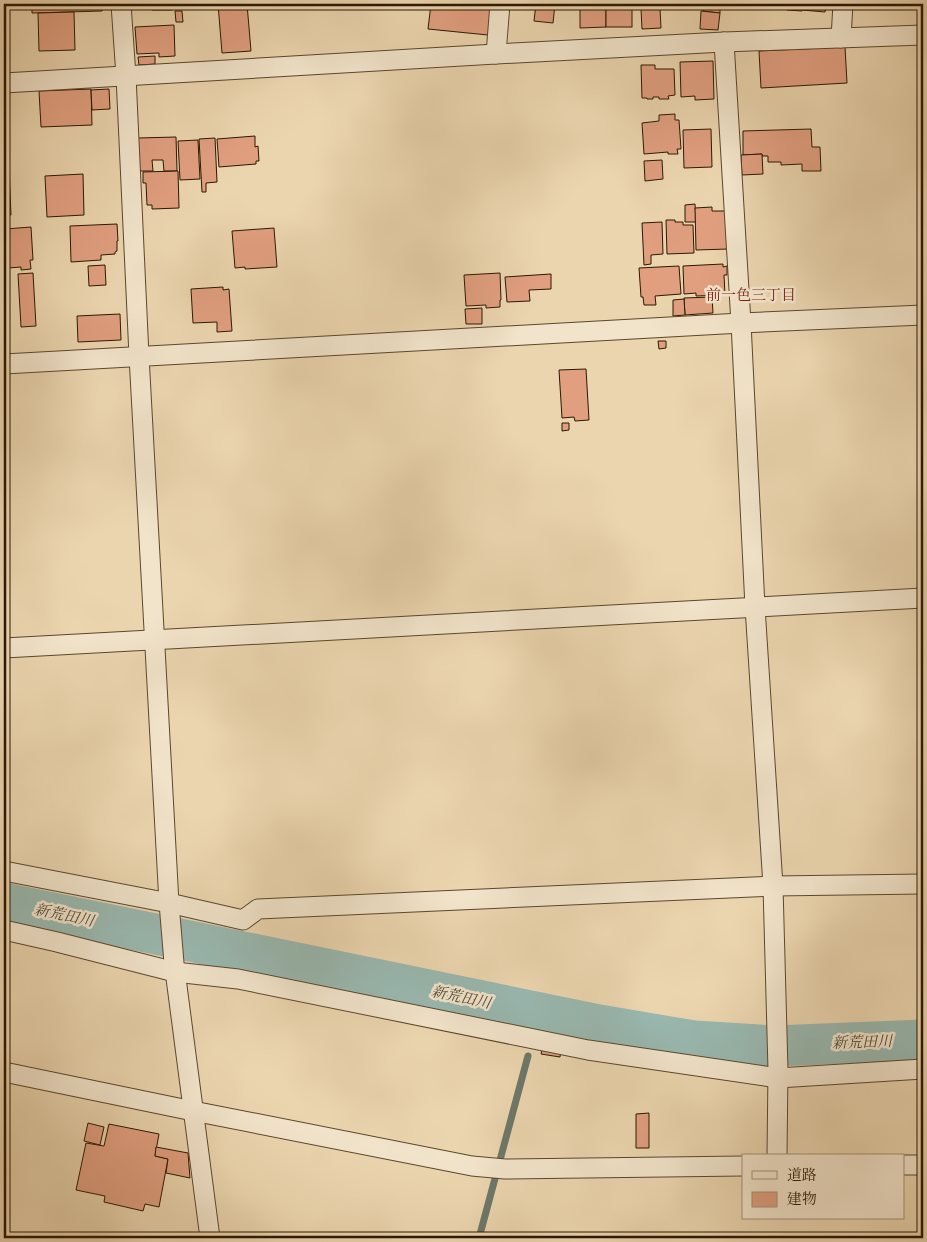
<svg xmlns="http://www.w3.org/2000/svg" width="927" height="1242" viewBox="0 0 927 1242" font-family="'IM FELL English','Noto Serif JP',serif">
<style>
.lines{fill:none;stroke-linecap:round;stroke-linejoin:round}
.stream{stroke:#6d786a;stroke-width:7}
.river{stroke:#99b8b0;stroke-width:41}
.building{fill:#e19f80;stroke:#2b1801}
.street-casing{stroke:#5b472c;stroke-width:21}
.street{stroke:#f2e4cb;stroke-width:19}
.labels{text-anchor:middle;stroke-width:5;stroke-linejoin:round;paint-order:stroke}
.neighbourhood-label{font-size:15px;fill:#7a1f14;stroke:#f2e4cb}
.water-label{font-size:15px;font-style:italic;fill:#4c4836;stroke:#f2e4cb}
</style>
<rect width="100%" height="100%" fill="#ebd5af"/>
<filter id="stains"><feTurbulence type="fractalNoise" baseFrequency=".004" numOctaves="4"/><feColorMatrix values="0 0 0 0 .2 0 0 0 0 .09 0 0 0 0 .02 0 0 0 .5 -.17"/></filter>
<radialGradient id="worn" r=".72"><stop offset=".6" stop-color="#630" stop-opacity="0"/><stop offset="1" stop-color="#630" stop-opacity=".3"/></radialGradient>
<g class="lines">
<path class="stream" d="M479 1238 528 1056"/>
<path class="river" d="M4 903 599 1025 694 1041 775 1046 923 1040"/>
</g>
<g class="building">
<path d="M32 4H102V11L32 13Z"/>
<path d="M138 4H172V10H152V6L138 7Z"/>
<path d="M218 4H247L251 51 222 53Z"/>
<path d="M431 4H481L482 8H491L488 35 428 29Z"/>
<path d="M536 4H555L553 23 534 21Z"/>
<path d="M580 4H606V27L580 28Z"/>
<rect x="606" y="4" width="26" height="23"/>
<path d="M696 4H720V13L703 11 704 7 696 6Z"/>
<path d="M788 4H802V11L787 10Z"/>
<path d="M802 4H826L825 12 802 10Z"/>
<path d="M660 8 661 28 642 29 641 9Z"/>
<path d="M175 11H182L183 22H176Z"/>
<path d="M701 11 720 13 718 30 700 29Z"/>
<path d="M74 12 75 50 39 51 38 13Z"/>
<path d="M174 25 175 56 159 57V53L137 54 135 27Z"/>
<path d="M845 47 847 83 761 88 759 51Z"/>
<path d="M155 56V64L139 65 138 57Z"/>
<path d="M713 61 714 99 695 100V96L681 97 680 62Z"/>
<path d="M641 65H655V69H674L675 95 668 96 669 99H659V97H653V99H647V98H642Z"/>
<path d="M91 89 92 125 41 127 39 91Z"/>
<path d="M109 89 110 109 92 110 91 90Z"/>
<path d="M675 114V120H679L681 149H677L678 154H668V152L644 154 642 123 659 121V115Z"/>
<path d="M4 120H7L11 215H4Z"/>
<path d="M711 129 712 167 684 168 683 130Z"/>
<path d="M811 129 812 147H820L821 171H802V164L781 165V162H768V156H762V154L743 155V131Z"/>
<path d="M255 136V147L258 146 259 161H256V164L219 167 217 139Z"/>
<path d="M176 137 177 171H164L163 160H152L153 171H139L138 138Z"/>
<path d="M215 138 217 182 206 183V192H202L199 139Z"/>
<path d="M198 140 200 179 180 180 178 141Z"/>
<path d="M762 154 763 174 742 175 741 155Z"/>
<path d="M662 160 663 179 645 181 644 161Z"/>
<path d="M178 171 179 208 152 209V205H147L146 183H143V172Z"/>
<path d="M83 174 84 215 47 217 45 176Z"/>
<path d="M695 204 696 222H685V205Z"/>
<path d="M712 207V211H726L728 249 696 250 695 208Z"/>
<path d="M666 220H675V222H683V225H693L694 253 667 254Z"/>
<path d="M662 222 663 254 651 255V264L644 265 642 223Z"/>
<path d="M117 224 118 241H117V251L115 252V254L101 255V260L71 262 70 226Z"/>
<path d="M31 227 33 260H30L31 269 21 270V267L8 268 5 229Z"/>
<path d="M274 228 277 267 245 269V267L235 268 232 231Z"/>
<path d="M723 264V267L727 266V275H724L725 295 696 296V293L684 294 683 266Z"/>
<path d="M105 265 106 285 89 286 88 266Z"/>
<path d="M679 266 681 294 655 296 656 305H644L643 297H641L639 268Z"/>
<path d="M33 273 36 326 21 327 18 274Z"/>
<path d="M500 273 501 300H500V307L486 308V305L466 306 464 275Z"/>
<path d="M551 274V289L529 290 530 301 507 302 505 277Z"/>
<path d="M223 287V290L229 289 232 331 217 332V322L193 323 191 289Z"/>
<path d="M712 297 713 313 685 315 684 298Z"/>
<path d="M684 299 685 315 673 316V300Z"/>
<path d="M482 308V324H466L465 309Z"/>
<path d="M120 314 121 340 78 342 77 316Z"/>
<path d="M658 341H666V348L659 349Z"/>
<path d="M586 369 589 420 575 421 574 417 562 418 559 370Z"/>
<path d="M562 423H569V430L562 431Z"/>
<path d="M543 1046 561 1050 560 1057 541 1054Z"/>
<path d="M649 1113V1148H636V1114Z"/>
<path d="M88 1123 104 1127 100 1145 84 1141Z"/>
<path d="M109 1124 159 1134 155 1156 168 1159 159 1207 145 1204 143 1211 104 1202 105 1196 76 1190 86 1143 104 1146Z"/>
<path d="M156 1147 188 1153 190 1178 166 1173 168 1159 155 1156Z"/>
</g>
<g class="lines">
<g class="street-casing">
<g id="street">
<path d="M121 4 126 76 139 356 169 903 174 963 210 1238"/>
<path d="M841 38 843 4"/>
<path d="M724 42 741 323 755 607 773 886 778 1070 777 1156"/>
<path d="M496 54 500 4"/>
<path d="M4 83 496 54 724 42 923 35"/>
<path d="M4 364 741 323 923 315"/>
<path d="M4 648 923 598"/>
<path d="M4 871 169 903 243 920 258 909 773 886 923 884"/>
<path d="M4 930 57 942 175 972 238 979 588 1050 778 1078 923 1069"/>
<path d="M4 1072 193 1111 472 1166 505 1169 743 1166"/>
<path d="M903 1165H923"/>
</g>
</g>
<use href="#street" class="street"/>
</g>
<g class="labels">
<g class="neighbourhood-label">
<text x="751" y="300">前一色三丁目</text>
</g>
<g class="water-label">
<text transform="translate(64 915) rotate(12)" y="5">新荒田川</text>
<text transform="translate(461 997) rotate(12)" y="5">新荒田川</text>
<text transform="translate(862 1042) rotate(-2)" y="5">新荒田川</text>
</g>
</g>
<rect width="927" height="1242" fill="none" stroke="#ebd5af" stroke-width="20"/>
<rect x="5" y="5" width="917" height="1232" fill="none" stroke="#2b1801" stroke-width="2.5"/>
<rect x="10" y="10" width="907" height="1222" fill="none" stroke="#2b1801"/>
<rect x="742" y="1154" width="162" height="65" fill="#f2e4cb" stroke="#a2927a"/>
<rect x="752" y="1171" width="25" height="8" fill="#f2e4cb" stroke="#a2927a"/>
<text x="787" y="1180" font-size="15" fill="#2b1801">道路</text>
<rect x="752" y="1192" width="25" height="15" fill="#e19f80" stroke="#a2927a"/>
<text x="787" y="1204" font-size="15" fill="#2b1801">建物</text>
<rect width="100%" height="100%" filter="url(#stains)"/>
<rect width="100%" height="100%" fill="url(#worn)"/>
</svg>
